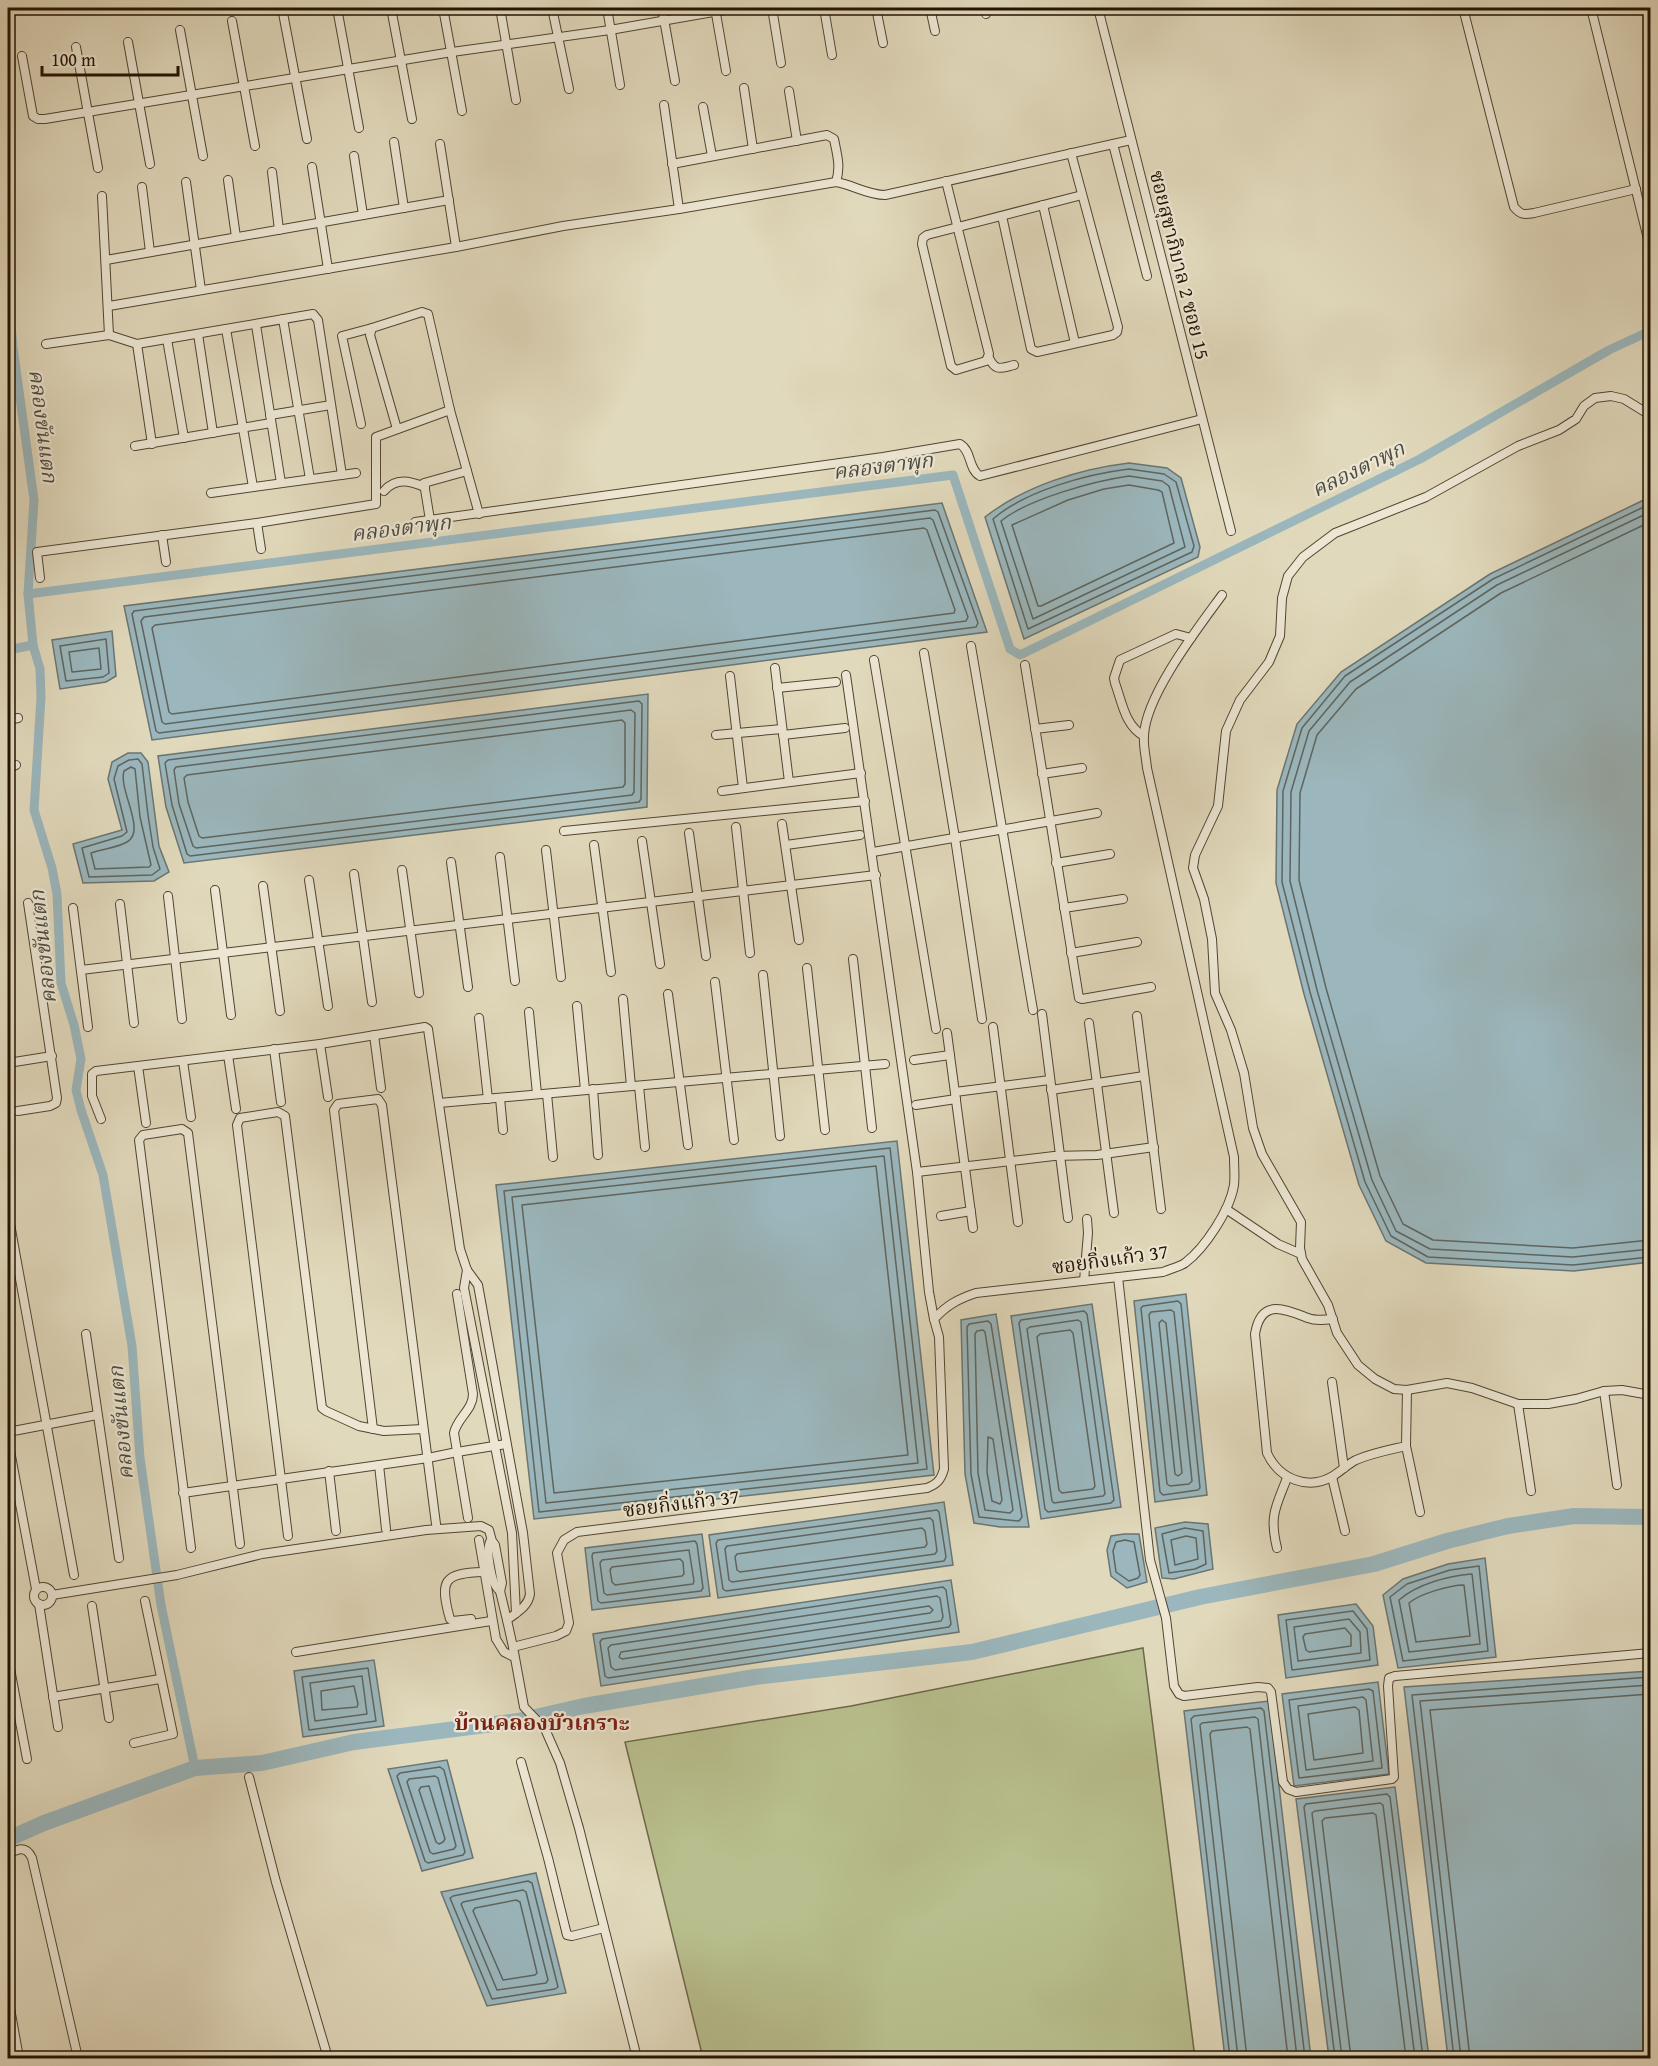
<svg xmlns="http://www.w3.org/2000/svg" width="1658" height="2066" viewBox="0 0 1658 2066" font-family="'Gentium Book Plus','Noto Serif Thai',serif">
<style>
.green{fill:#b8be8d;stroke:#6d6847;stroke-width:1.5}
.water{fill:#9bb7bd;stroke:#6b7572;stroke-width:1.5}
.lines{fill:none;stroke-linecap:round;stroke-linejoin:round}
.shore{stroke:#5e655f;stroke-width:1.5}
.canal{stroke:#9bb7bd;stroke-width:9}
.river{stroke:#9bb7bd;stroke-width:16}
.street-casing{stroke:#524430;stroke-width:10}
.street{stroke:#ece6d3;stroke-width:8}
.labels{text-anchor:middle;stroke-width:4.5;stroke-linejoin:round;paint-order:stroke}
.street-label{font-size:20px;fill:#221301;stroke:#ece6d3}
.water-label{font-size:21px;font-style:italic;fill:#4c4c43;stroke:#ece6d3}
.quarter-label{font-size:22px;font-weight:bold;fill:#7a1f14;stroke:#ece6d3}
</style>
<rect width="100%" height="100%" fill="#e1d9bc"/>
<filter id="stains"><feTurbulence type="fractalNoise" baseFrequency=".00333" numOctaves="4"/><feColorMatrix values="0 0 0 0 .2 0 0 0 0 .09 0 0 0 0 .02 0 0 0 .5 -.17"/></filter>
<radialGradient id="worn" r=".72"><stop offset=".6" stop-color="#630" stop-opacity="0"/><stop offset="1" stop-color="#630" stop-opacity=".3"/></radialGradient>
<path class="green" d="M1143 1648 1195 2058H703L625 1742 851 1706Z"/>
<g class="water">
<path d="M1129 463 1167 468 1181 478 1200 547 1198 557 1024 639 985 517C1025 486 1079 469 1129 463Z"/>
<path d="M1650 497V1262L1574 1271 1426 1263 1386 1241 1359 1185 1304 994 1276 883 1277 790 1297 724 1341 672 1490 574Z"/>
<path d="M942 503 987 632 152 740 124 606Z"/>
<path d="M112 631 116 676 106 682 60 689 52 640Z"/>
<path d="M648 694 647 807 184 863 166 807 158 756Z"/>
<path d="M128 753H141L148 762 159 846 169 872 154 881 83 883 73 844 122 830 108 779 112 762Z"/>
<path d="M897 1141 934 1475 534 1519 496 1185Z"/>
<path d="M1186 1294 1207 1495 1155 1502 1134 1301Z"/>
<path d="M1092 1304 1121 1507 1041 1519 1011 1316Z"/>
<path d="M996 1314 1029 1527H1000L974 1523 965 1474 961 1320Z"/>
<path d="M944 1502 953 1565 718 1598 709 1535Z"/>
<path d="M1185 1522 1208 1524 1213 1569 1174 1579 1162 1578 1155 1528Z"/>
<path d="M702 1534 710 1596 592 1610 585 1548Z"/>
<path d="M1124 1534H1139L1147 1582 1127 1588 1111 1576 1107 1550 1111 1536Z"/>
<path d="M1485 1558 1496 1657 1398 1668 1383 1595 1403 1579 1448 1564Z"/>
<path d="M951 1580 959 1632 601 1686 593 1634Z"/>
<path d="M1356 1604 1373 1626 1378 1665 1286 1678 1278 1615Z"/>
<path d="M374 1660 384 1726 303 1737 294 1671Z"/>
<path d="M1650 1671V2058H1448L1404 1687Z"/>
<path d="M1378 1682 1389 1774 1294 1786 1282 1694Z"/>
<path d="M1269 1701 1311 2058H1225L1184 1711Z"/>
<path d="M447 1760 473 1858 422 1871 388 1769Z"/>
<path d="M1395 1787 1429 2058H1329L1296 1799Z"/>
<path d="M536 1873 566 1993 487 2006 441 1892Z"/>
</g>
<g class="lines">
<g class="shore">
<path d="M1129 469 1164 474 1176 482 1194 546 1192 552 1028 629 993 519C1025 491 1087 474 1129 469Z"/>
<path d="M1129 476 1162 481 1169 486 1185 547 1033 619 1001 521C1028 499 1094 481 1129 476Z"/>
<path d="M1129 485 1158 490 1162 492 1174 543 1041 606H1038L1012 525 1068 500 1104 489Z"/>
<path d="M1650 504 1493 579 1345 676 1302 728 1283 791 1282 882 1310 992 1365 1182 1391 1236 1428 1257 1573 1265 1650 1257"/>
<path d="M935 510 938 512 978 623 976 627 159 733 156 731 132 614 134 611Z"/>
<path d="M1650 512 1497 585 1350 682 1309 731 1291 792 1290 881 1317 990 1372 1180 1396 1231 1430 1249 1573 1257 1650 1249"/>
<path d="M930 518 933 520 968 617 966 621 165 724 162 722 141 621 144 617Z"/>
<path d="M1650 522 1501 593 1356 689 1317 735 1300 793 1299 880 1326 988 1380 1176 1403 1224 1433 1240 1573 1248 1650 1240"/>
<path d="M924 528 927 530 955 610 954 613 172 714 169 712 152 628 155 625Z"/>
<path d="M106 639 109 673 103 677 66 681 60 646Z"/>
<path d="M99 648 101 669 72 672 69 652Z"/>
<path d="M639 701 642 704 641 799 639 802 190 856 187 854 172 805 165 763 168 760Z"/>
<path d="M631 710 635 713 634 792 632 795 196 848 193 846 179 804 174 770 176 767Z"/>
<path d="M622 720 625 723V784L623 787 202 838 199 836 188 802 184 778 187 775Z"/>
<path d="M129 760 138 759 142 764 148 815 153 847 160 869 152 875 89 877 82 848 122 836 127 832 114 779 118 766Z"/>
<path d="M131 767 135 769 140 817 151 865 149 867 95 869 91 853C102 849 117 848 127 842 147 831 118 790 124 771Z"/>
<path d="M890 1148 927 1469 539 1512 504 1191Z"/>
<path d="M884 1156 918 1463 546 1503 512 1197Z"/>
<path d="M876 1166 908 1455 554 1493 522 1205Z"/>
<path d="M1178 1301 1181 1304 1200 1488 1198 1490 1163 1495 1160 1492 1141 1308 1143 1306Z"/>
<path d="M1171 1310 1174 1312 1192 1481 1189 1484 1170 1486 1167 1484 1149 1315 1151 1312Z"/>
<path d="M1084 1311 1087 1314 1114 1500 1111 1503 1048 1512 1045 1509 1019 1323 1021 1320Z"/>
<path d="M1078 1320 1081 1322 1105 1494 1103 1496 1054 1503 1052 1501 1027 1329 1030 1327Z"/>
<path d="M1162 1320 1166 1323 1182 1473 1178 1476 1175 1474 1159 1323Z"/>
<path d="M988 1321 991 1324 1022 1517 1019 1521 979 1517 971 1474 967 1327 969 1324Z"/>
<path d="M983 1330 985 1332 1013 1510 1010 1513 985 1510 978 1473 975 1334 977 1331Z"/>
<path d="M1070 1330 1073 1333 1095 1486 1093 1489 1062 1493 1059 1490 1037 1337 1040 1334Z"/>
<path d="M988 1437 993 1439 1002 1500 1000 1504 992 1501 987 1472Z"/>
<path d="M937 1510 939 1512 946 1557 944 1561 726 1591 723 1589 716 1543 718 1540Z"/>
<path d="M930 1518 933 1521 937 1551 935 1554 732 1582 729 1580 725 1549 727 1546Z"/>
<path d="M922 1528 925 1531 927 1544 925 1547 740 1572 737 1570 735 1557 737 1554Z"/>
<path d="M1185 1528 1203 1531 1206 1564 1195 1569 1169 1573 1162 1534Z"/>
<path d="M1186 1536 1196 1538 1198 1559 1175 1565 1171 1540Z"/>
<path d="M1125 1540 1134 1542 1140 1575 1138 1578 1129 1581 1116 1572 1113 1551 1116 1542Z"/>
<path d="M695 1541 697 1544 703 1588 701 1591 601 1603 598 1601 592 1556 593 1553Z"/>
<path d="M689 1550 694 1581 693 1584 607 1595 604 1593 600 1563 602 1560Z"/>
<path d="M680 1559 683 1562 684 1574 682 1576 615 1585 612 1582 610 1570 612 1567Z"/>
<path d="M1479 1566 1488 1651 1403 1661 1390 1597 1407 1584 1450 1570Z"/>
<path d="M1472 1574 1480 1644 1409 1652 1399 1600C1417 1584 1448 1576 1472 1574Z"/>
<path d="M1464 1585 1470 1636 1416 1642 1409 1603C1419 1594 1450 1585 1464 1585Z"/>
<path d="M943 1587 946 1590 951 1624 949 1627 608 1678 605 1676 600 1642 602 1639Z"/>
<path d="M937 1596 940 1598 943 1617 941 1621 615 1670 611 1667 608 1648 611 1645Z"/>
<path d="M929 1606 933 1610 930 1613 622 1659 619 1657 621 1652Z"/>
<path d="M1353 1611 1367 1629 1370 1660 1292 1670 1286 1620Z"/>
<path d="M1349 1619 1360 1632 1361 1653 1298 1661 1294 1627Z"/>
<path d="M1345 1628 1351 1635V1646L1309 1652 1306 1650 1303 1637 1305 1634Z"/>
<path d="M368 1668 376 1721 309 1730 302 1677Z"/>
<path d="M362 1676 367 1714 315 1721 310 1683Z"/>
<path d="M354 1686 358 1704 357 1707 322 1710 321 1691Z"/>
<path d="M1369 1689 1373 1691 1382 1768 1299 1778 1289 1700Z"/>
<path d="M1363 1697 1366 1700 1373 1761 1306 1770 1298 1706Z"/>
<path d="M1355 1707 1359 1710 1363 1753 1314 1760 1308 1714Z"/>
<path d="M440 1767 444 1770 465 1852 463 1855 428 1863 425 1861 397 1776 400 1773Z"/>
<path d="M435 1776 438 1778 456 1846 454 1849 433 1854 430 1852 407 1782 409 1779Z"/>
<path d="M429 1786 445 1839 443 1842 439 1844 436 1842 419 1790 421 1787Z"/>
<path d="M528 1881 532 1883 558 1987 555 1989 492 1999 450 1898 453 1896Z"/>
<path d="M523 1890 526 1892 548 1980 546 1983 497 1990 461 1904 463 1902Z"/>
<path d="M516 1900 520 1902 537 1973 535 1975 503 1980 473 1911 475 1908Z"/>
<path d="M1230 2058 1191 1719 1194 1716 1261 1708 1264 1711 1305 2058"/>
<path d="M1238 2058 1200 1725 1202 1723 1255 1717 1258 1719 1297 2058"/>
<path d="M1247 2058 1210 1734 1212 1731 1247 1727 1250 1729 1288 2058"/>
<path d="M1335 2058 1304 1807 1306 1804 1387 1794 1390 1797 1423 2058"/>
<path d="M1342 2058 1312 1813 1315 1811 1380 1803 1383 1805 1415 2058"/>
<path d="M1351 2058 1322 1821 1325 1818 1373 1813 1376 1815 1406 2058"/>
<path d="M1454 2058 1412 1695 1650 1677"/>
<path d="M1461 2058 1420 1701 1650 1685"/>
<path d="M1470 2058 1430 1710 1650 1694"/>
</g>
<g class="canal">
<path d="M8 293 13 347 34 500 28 594 33 645 40 669 41 697 34 810 52 868 57 894 61 983 74 1025 81 1059 76 1090 81 1110 103 1175 132 1346 140 1458 161 1605 195 1768"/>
<path d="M28 594 953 475 1010 649 1020 655 1420 459 1609 350 1650 331"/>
<path d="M8 650 33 645"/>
</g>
<path class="river" d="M8 1839 44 1823 195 1768 262 1763 354 1742 518 1721 584 1706 755 1677 972 1652 1200 1597 1374 1564 1447 1541 1508 1526 1574 1516 1650 1517"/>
<g class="street-casing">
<g id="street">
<path d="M337 8 359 128"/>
<path d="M391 8 412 119"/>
<path d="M443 8 462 111"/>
<path d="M500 8 516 100"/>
<path d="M552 8 569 89"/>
<path d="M607 8 620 85"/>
<path d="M662 8 675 81"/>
<path d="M715 8 726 71"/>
<path d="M772 8 781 63"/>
<path d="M824 8 832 55"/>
<path d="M876 8 883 43"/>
<path d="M930 8 935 31"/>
<path d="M985 8 986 14"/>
<path d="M1098 8 1231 531"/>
<path d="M1463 8 1514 207C1521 215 1524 215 1534 213L1636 189"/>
<path d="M1591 8 1650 247"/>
<path d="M283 13 307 139"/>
<path d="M232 21 255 146"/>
<path d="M180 30 203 156"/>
<path d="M128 42 150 164"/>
<path d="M76 47 98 168"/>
<path d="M22 56 33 116 38 119H45L452 52 610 30 736 8"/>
<path d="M744 88 753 149"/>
<path d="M789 91 797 141"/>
<path d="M664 105 679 209"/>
<path d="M703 107 712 156"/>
<path d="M394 142 404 208"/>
<path d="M440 144 456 247"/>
<path d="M1113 144 1147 276"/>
<path d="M354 156 363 215"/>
<path d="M672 164 827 135 834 139C837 155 841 166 836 182"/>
<path d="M312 167 328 269"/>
<path d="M272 172 279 230"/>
<path d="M228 180 236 237"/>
<path d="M946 181 989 354 986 361 956 370 951 366 922 244 923 238 927 235 1082 195"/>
<path d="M186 182 201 290"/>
<path d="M142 187 150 252"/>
<path d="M102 196 109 335"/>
<path d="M1043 205 1075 343"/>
<path d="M1002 216 1031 349 1037 352 1113 335 1117 332 1118 327 1071 153"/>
<path d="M106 260 449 200"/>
<path d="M109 306 456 247 563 226 679 209 836 182C853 185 868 195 885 195L1131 140"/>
<path d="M283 319 310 479"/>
<path d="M256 325 281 483"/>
<path d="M226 329 253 487"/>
<path d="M198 334 213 433"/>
<path d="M167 339 184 438"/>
<path d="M46 344 109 335 137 344 313 314 318 320 342 475"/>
<path d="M137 344 152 444"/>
<path d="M989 358C996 372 1001 368 1014 365"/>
<path d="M270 415 331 405"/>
<path d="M1650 415 1624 399 1611 396 1595 398 1584 406 1576 419 1559 430 1518 446 1426 497 1335 533 1303 557 1288 576 1282 598 1280 636 1269 662 1240 700 1226 731 1218 806 1195 855 1193 868 1204 899 1212 939 1215 993 1231 1030 1244 1073 1253 1128 1262 1154 1301 1222 1300 1248 1302 1259 1328 1305 1337 1333 1358 1365 1375 1379 1394 1389 1407 1390 1447 1383 1472 1388 1518 1404H1548L1576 1399 1604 1391 1622 1390 1650 1395"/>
<path d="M361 424 342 336 372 328"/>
<path d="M397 429 370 335 372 328 422 312 428 314 450 410"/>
<path d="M135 446 271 423"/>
<path d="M384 491C396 477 410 481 425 487"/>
<path d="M211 493 356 473"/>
<path d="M430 520 424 483 467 471"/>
<path d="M415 522 883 457 960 444C972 451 968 469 980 476L1202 419"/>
<path d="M257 523 261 549"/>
<path d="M162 535 166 562"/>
<path d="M40 578 37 552 257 523 376 504V437L450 410 479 514"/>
<path d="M971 646 1033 1010"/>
<path d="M924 653 955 838 982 1019"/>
<path d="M874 660 936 1029"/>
<path d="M1025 665 1079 998 1082 999 1151 987"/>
<path d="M775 668 789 782"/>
<path d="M846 675 917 1172 929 1292 934 1319"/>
<path d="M730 676 743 788"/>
<path d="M777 688 836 682"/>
<path d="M8 720 18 718"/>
<path d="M1035 729 1069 725"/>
<path d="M716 735 782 729"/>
<path d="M783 735 845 728"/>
<path d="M1144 736C1125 726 1122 702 1115 683L1114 678 1120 660 1176 634 1191 638"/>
<path d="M8 768 16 765"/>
<path d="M1042 774 1082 768"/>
<path d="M722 791 861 773"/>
<path d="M782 824 799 940"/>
<path d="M736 827 750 953"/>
<path d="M564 831 865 801"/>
<path d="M689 833 706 956"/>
<path d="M642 841 660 964"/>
<path d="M594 845 611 972"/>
<path d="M786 845 860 835"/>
<path d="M546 850 561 977"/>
<path d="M873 852 1097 813"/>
<path d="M500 857 515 981"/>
<path d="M451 862 468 987"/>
<path d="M1056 863 1110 854"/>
<path d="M402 870 419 993"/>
<path d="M354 874 372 1002"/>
<path d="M309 880 328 1006"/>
<path d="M263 886 280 1011"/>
<path d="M215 890 231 1015"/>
<path d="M168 896 182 1019"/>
<path d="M120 904 134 1023"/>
<path d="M73 908 88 1027"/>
<path d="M1064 908 1123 899"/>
<path d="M1071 953 1137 942"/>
<path d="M853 959 872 1128"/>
<path d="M807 968 825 1130"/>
<path d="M81 970 876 875"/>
<path d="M763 975 780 1136"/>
<path d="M715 982 734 1140"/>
<path d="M668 994 688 1145"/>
<path d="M623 999 631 1086"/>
<path d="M577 1006 585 1090"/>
<path d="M529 1012 537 1094"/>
<path d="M1042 1014 1068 1218"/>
<path d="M1137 1016 1161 1209"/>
<path d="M479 1018 488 1099"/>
<path d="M1089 1023 1114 1213"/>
<path d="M993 1027 1018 1222"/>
<path d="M947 1033 973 1228"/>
<path d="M374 1035 381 1088"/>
<path d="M320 1044 328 1097"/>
<path d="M274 1049 281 1102"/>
<path d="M228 1055 236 1109"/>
<path d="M914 1060 950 1055"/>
<path d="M183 1061 191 1117"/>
<path d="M8 1063 52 1056"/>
<path d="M138 1066 146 1123"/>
<path d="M639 1086 645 1147"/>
<path d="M593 1089 598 1155"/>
<path d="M1051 1090 1144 1076"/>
<path d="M955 1092 1050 1080"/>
<path d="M547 1094 553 1157"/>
<path d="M500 1098 503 1130"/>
<path d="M439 1103 885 1064"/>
<path d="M916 1105 956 1099"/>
<path d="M18 1111 50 1106 56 1103 57 1098 28 903"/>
<path d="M101 1119 92 1096V1074L96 1071 320 1044 425 1027 428 1029 460 1249 467 1270 478 1285 523 1533 530 1594C528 1607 517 1612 507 1620L513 1647"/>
<path d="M917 1172 1054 1156 1097 1155 1154 1147"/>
<path d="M1226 1209 1278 1244 1301 1254"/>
<path d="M8 1213 74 1575"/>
<path d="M941 1216 971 1211"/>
<path d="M467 1270 464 1288 512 1533 516 1613"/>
<path d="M1118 1277 1150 1560 1166 1618 1174 1686 1179 1694 1184 1696 1258 1687 1268 1688 1271 1692 1283 1782 1288 1789 1296 1792 1392 1779 1394 1777 1388 1686 1389 1678 1395 1676 1650 1653"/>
<path d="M1084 1281 1088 1233 1087 1219"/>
<path d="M457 1294 473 1394C473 1410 457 1418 454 1433L468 1518"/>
<path d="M1333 1319C1324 1320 1316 1321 1308 1318 1284 1309 1261 1298 1255 1334L1267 1453C1279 1479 1308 1491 1333 1476 1341 1471 1348 1464 1356 1460 1372 1453 1389 1450 1406 1446"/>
<path d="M86 1334 119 1558"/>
<path d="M1332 1382 1344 1468"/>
<path d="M1407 1390 1406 1446 1420 1512"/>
<path d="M1604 1391 1617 1485"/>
<path d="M1518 1404 1531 1491"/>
<path d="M373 1429 334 1110 338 1104 378 1099 382 1105 436 1524"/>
<path d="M8 1432 97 1415"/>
<path d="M8 1440 36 1589"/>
<path d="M379 1465 386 1529"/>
<path d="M329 1471 336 1531"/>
<path d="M1332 1477 1345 1531"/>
<path d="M183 1493 428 1458 457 1452 506 1444"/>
<path d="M288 1536 237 1125 240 1118 278 1112 285 1116 322 1408 326 1411 359 1426 384 1431 423 1429"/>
<path d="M479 1540 496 1639 504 1652 514 1657"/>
<path d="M491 1540C485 1549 491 1585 500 1591"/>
<path d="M191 1548 139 1140 143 1135 182 1129 188 1133 240 1544"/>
<path d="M1277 1548C1269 1515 1276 1507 1287 1478"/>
<circle cx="43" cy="1596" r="9"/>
<path d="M52 1595 177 1575 262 1554 426 1530 481 1526 489 1530 492 1541 495 1545 502 1583 500 1591 507 1620"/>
<path d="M39 1604 58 1727"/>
<path d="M92 1606 109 1718"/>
<path d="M471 1619 453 1621 450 1619C439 1580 444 1573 483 1572"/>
<path d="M296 1652 491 1621"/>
<path d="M8 1658 27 1759"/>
<path d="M53 1697 160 1679"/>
<path d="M134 1743 173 1734 145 1601"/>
<path d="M521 1762 548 1858 567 1935 572 1936 604 1928"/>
<path d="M249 1777 276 1882 328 2058"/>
<path d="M8 1854C18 1849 26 1845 32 1858L78 2058"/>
<path d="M8 1997 19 2058"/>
<path d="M637 2058 579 1828 560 1763 545 1729 524 1707 513 1647 556 1636 566 1631 569 1623 557 1553 564 1540 577 1532 927 1488C937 1484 941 1480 944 1469L939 1337 934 1319C947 1305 958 1299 976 1293L1163 1272C1170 1269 1179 1267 1185 1263 1205 1248 1230 1210 1234 1185 1235 1176 1234 1167 1234 1157L1147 768C1146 757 1143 746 1144 735 1146 695 1198 628 1222 595"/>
</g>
</g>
<use href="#street" class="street"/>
</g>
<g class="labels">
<g class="street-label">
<text transform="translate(1180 265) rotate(76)" y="7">ซอยสุขาภิบาล 2 ซอย 15</text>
<text transform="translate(1110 1259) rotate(-8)" y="7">ซอยกิ่งแก้ว 37</text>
<text transform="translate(681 1503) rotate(-7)" y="7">ซอยกิ่งแก้ว 37</text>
</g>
<g class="water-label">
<text transform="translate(43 426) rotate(83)" y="7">คลองขันแตก</text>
<text transform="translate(883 466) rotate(-7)" y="7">คลองตาพุก</text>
<text transform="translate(1358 469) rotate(-26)" y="7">คลองตาพุก</text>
<text transform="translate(401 528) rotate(-7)" y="7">คลองตาพุก</text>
<text transform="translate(43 947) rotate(-96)" y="7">คลองขันแตก</text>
<text transform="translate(121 1423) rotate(-95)" y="7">คลองขันแตก</text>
</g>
<g class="quarter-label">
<text x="542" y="1730">บ้านคลองบัวเกราะ</text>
</g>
</g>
<rect width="1658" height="2066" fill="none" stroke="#e1d9bc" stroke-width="30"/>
<rect x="9" y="9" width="1640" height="2048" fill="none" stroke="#221301" stroke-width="3"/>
<rect x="15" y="15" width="1628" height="2036" fill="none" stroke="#221301" stroke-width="1.5"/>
<path d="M42 66v9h136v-9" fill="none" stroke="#221301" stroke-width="3"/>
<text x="51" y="66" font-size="18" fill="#221301" stroke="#ece6d3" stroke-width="4.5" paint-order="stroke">100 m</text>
<rect width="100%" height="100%" filter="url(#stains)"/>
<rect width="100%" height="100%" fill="url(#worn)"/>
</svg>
